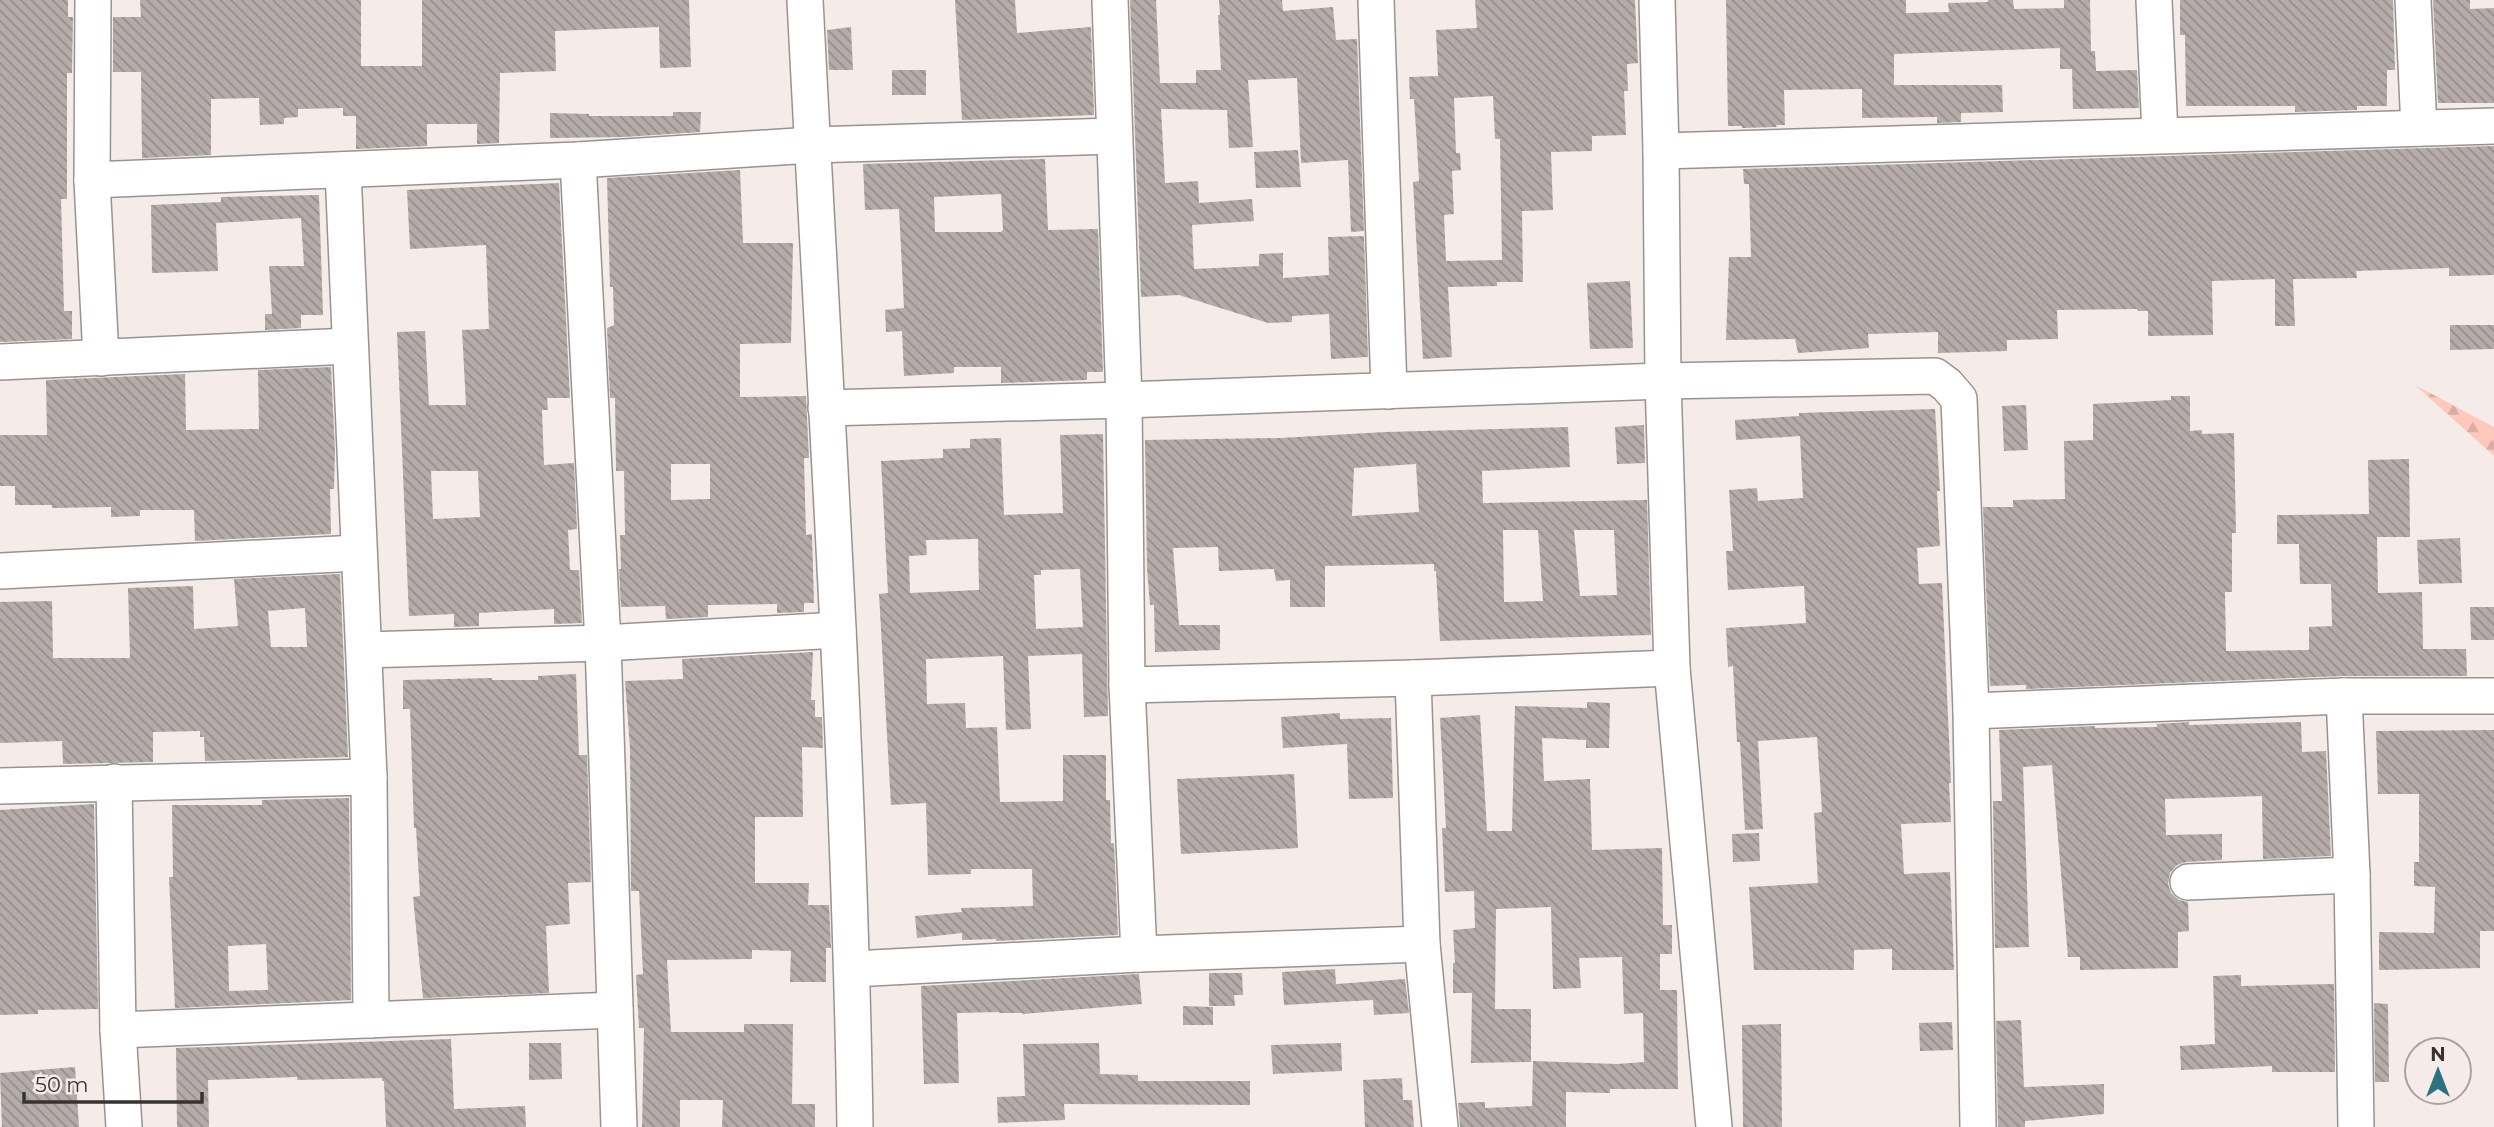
<svg xmlns="http://www.w3.org/2000/svg" width="2494" height="1127" viewBox="0 0 2494 1127" font-family="Montserrat,sans-serif">
<style>
.forest{fill:url(#forest-firs)}
.building{fill:url(#building-back-hatch);fill-rule:evenodd}
.lines{fill:none;stroke-linecap:round;stroke-linejoin:round}
.minor-casing{stroke:#9a9290;stroke-width:38}
.minor{stroke:#fff;stroke-width:35}
</style>
<defs>
<pattern id="forest-firs" width="22" height="20" patternUnits="userSpaceOnUse" patternTransform="scale(1.75)"><rect width="22" height="20" fill="#fec9bc"/><path d="M5 1l3.5 6h-7zM16 11l3.5 6h-7z" fill="#daada2"/></pattern>
<pattern id="building-back-hatch" width="6" height="6" patternUnits="userSpaceOnUse" patternTransform="scale(1.75)"><rect width="6" height="6" fill="#b5acaa"/><path d="M-1 5l2 2M0 0l6 6M5-1l2 2" fill="none" stroke="#948d8b"/></pattern>
</defs>
<rect width="100%" height="100%" fill="#f5ecea"/>
<path class="forest" d="M2415 385 2494 427V456Z"/>
<g class="building">
<path d="M0 0H68V17H73L72 73H67V199H61L64 311H72V339L0 342Z"/>
<path d="M140 0H361V66H422V0H689L691 67 660 68 659 27 555 31 556 71 500 73 499 143 477 144V124H427V146L356 149V116H343V108L298 109V117L284 118V124L260 125 259 98 211 99V155L142 158 141 72H113V17H141Z"/>
<path d="M955 0H1015L1017 33 1091 27 1094 115 962 120Z"/>
<path d="M1130 0H1156L1160 83H1196V70H1221L1218 15H1220L1219 0H1282L1283 11 1333 7 1336 40 1357 39 1364 231 1351 232 1348 160 1301 163 1297 78 1248 80 1253 147 1229 148 1227 110 1161 109 1165 183 1198 181 1199 203 1252 199 1254 221 1192 225 1194 269 1259 266V254L1283 253V278L1329 275 1328 237 1364 236 1368 357 1331 359 1329 314 1292 316V322L1268 323 1179 295 1141 297Z"/>
<path d="M1475 0H1635L1638 63 1627 64 1628 91H1624L1626 135 1592 136V151L1551 152 1553 210 1522 211 1523 282H1497V286L1448 287 1452 357 1423 359 1413 182 1419 181 1417 145 1414 99H1410L1409 77 1438 76 1436 30 1477 28ZM1493 96 1495 139H1500L1502 260 1446 261 1444 215 1454 214 1452 171 1461 170 1460 153H1456L1454 98Z"/>
<path d="M1726 0H1906V13L1949 12 1948 3 1988 2V0H2013L2014 9 2064 8V0H2090L2091 51H2095L2096 71 2137 70 2139 108 2073 109 2072 69H2060V48L1894 54V85H2002L2003 112 1961 113V122L1937 123V117L1862 118V89L1784 90 1785 125H1776L1777 127 1742 128V126H1728Z"/>
<path d="M2180 0H2393L2395 70H2387V106H2357V110L2295 112V106H2186L2185 35H2180Z"/>
<path d="M2433 0H2470V9L2494 8V103H2438Z"/>
<path d="M851 27 853 70H829L827 30Z"/>
<rect x="892" y="70" width="34" height="25"/>
<path d="M673 112H701L700 132 624 137 550 138V113L589 114V116H673Z"/>
<path d="M2494 146V275L2449 276V268L2356 271 2357 278 2293 279 2295 326H2275V279L2212 281 2213 335 2148 336V311H2138L2137 309 2057 310 2058 339 2007 340V351L1938 353V332L1868 334 1869 348 1798 353 1795 339 1726 340 1729 257H1751L1749 184H1744L1743 169Z"/>
<path d="M1298 150 1301 187 1256 188 1254 152Z"/>
<path d="M1045 159 1048 230 1098 229 1103 372H1087V380L1001 383V367H954V373L904 376 902 331 886 332 885 310 904 308 899 209 865 210 863 164ZM1001 194 1003 230 1001 232H935L934 197Z"/>
<path d="M740 170 743 243H793L791 343 740 344V397L806 396 809 458H804L806 535 812 534 814 603H804V612L777 613V604L708 605V617L666 619 665 606 621 607 619 569H621L620 535H625L624 471H616L615 398H610L607 328 614 325 613 287H610L607 178ZM671 464H710V499L671 500Z"/>
<path d="M559 183 570 398H547L548 410H542L544 465 574 463 577 529 568 530 570 570H579L582 623 554 624V609L479 613V626L454 627V614L409 616 397 332 425 331 429 405H466L462 330 489 329 486 245 410 249 407 190ZM431 471H478L480 517 433 519Z"/>
<path d="M319 195 323 315H301V328L265 330V314H272L269 266H304L301 218 216 223 218 271 152 273 151 205 221 202V197Z"/>
<path d="M1630 281 1633 348 1590 349 1587 283Z"/>
<path d="M2450 325H2494V349L2450 350Z"/>
<path d="M331 367 335 451 334 489H330L331 534 195 541 194 510H140V516L111 517V507L52 508V505H15V486H0V435H47L46 380 185 374 186 430 259 429 258 370Z"/>
<path d="M2171 396H2190V431L2202 430V434L2234 433 2236 533H2232V592H2225L2226 651 2309 650V627L2332 626 2331 584H2300L2299 544H2277V515L2369 514 2368 460 2409 459 2410 537H2377L2378 593 2422 592 2423 649H2466L2467 676H2343L2026 689V685L1990 686 1983 507H2013V500L2065 499 2064 441 2093 440V404L2171 400Z"/>
<path d="M2026 405 2028 450 2004 451 2002 406Z"/>
<path d="M1935 409 1940 491H1937L1940 546 1917 548 1919 584 1942 583 1951 783H1949L1951 822 1901 824 1904 874 1950 872 1954 970H1892V949L1854 950V970H1754L1749 887 1818 883 1814 813 1822 812 1817 737 1758 741 1763 829 1745 830 1740 742H1737L1733 666 1728 667 1726 628 1806 623 1804 586 1728 590 1726 551H1733L1729 490 1757 488 1758 501 1803 498 1800 436 1736 440 1735 420 1799 416V413Z"/>
<path d="M1644 425 1645 463 1617 464 1615 427Z"/>
<path d="M1568 427 1570 467 1482 471 1483 503 1647 500 1651 635 1440 641 1436 571H1434V564L1325 566V607H1290V580L1276 581 1274 569 1219 571 1218 547 1173 548 1179 625H1220V650L1155 652 1154 605H1150L1147 569 1145 440 1280 438 1385 432ZM1416 464 1419 512 1352 516 1354 468ZM1503 530H1538L1543 601 1504 602ZM1574 530H1614L1617 595 1580 596Z"/>
<path d="M1103 434 1108 716 1084 717 1082 654 1028 656 1031 729 1006 730 1003 656 926 659 927 704 965 703 966 728 997 727 1000 802 1063 801V755H1106V800H1110L1111 843H1114L1118 935 996 941V939L962 940V933L917 938 915 916 962 912 961 908 1033 906 1032 869H971V874L928 875 926 803 891 805 879 594 888 593 881 461 943 458V449L970 448V439L1001 438 1004 515 1063 513 1060 435ZM978 539 979 590 910 593 909 556 927 555 926 540ZM1080 569 1083 627 1036 629 1034 575H1041V570Z"/>
<path d="M2460 538 2462 583 2419 584 2417 540Z"/>
<path d="M340 574 348 757 205 761 204 737H200V731L153 732V762L63 764 62 741 0 743V602L52 601 53 658H130L128 588 193 586 194 629 238 626 234 579ZM305 608 307 647H271L268 611Z"/>
<path d="M2470 607H2494V640H2471Z"/>
<path d="M813 652 811 700H815V717H822L823 748 802 747 803 817H755V883H809L808 905H829L831 948H826V982H790L791 951 752 950V959L667 960 671 1032H744V1024H793L792 1104H815V1127H722L723 1100H680V1127H642L644 1028H639L636 975 643 974 639 891H631L630 748 625 681 683 679 682 659Z"/>
<path d="M576 674 579 755H587L591 882 568 883 570 924 546 926 549 993 423 998 413 897 420 896 416 828H414L410 709H403V680L492 678V680H538V676Z"/>
<path d="M1587 702 1610 703 1609 748H1586V740L1542 738 1544 781 1590 779 1592 850 1662 848 1663 925H1672V954H1660V990H1677L1678 1089H1610V1093L1566 1092V1127H1460L1458 1103 1485 1102V1108L1532 1106 1533 1061 1617 1064 1644 1062 1643 1013 1624 1014 1622 957 1579 958 1581 988 1553 989 1551 907 1496 909 1495 1009H1531V1062L1471 1063 1472 993H1453V963H1455L1453 930 1475 928 1474 891 1445 892 1442 828H1446L1440 718 1480 715 1487 831H1512L1515 706 1587 708Z"/>
<path d="M1340 713V719L1391 718 1393 798 1349 799 1347 744 1283 748 1281 717Z"/>
<path d="M2189 722V725L2301 722 2302 752 2326 751 2331 856 2263 859 2262 796 2165 799 2166 835 2222 834V860L2186 862 2177 865 2170 873 2168 884 2171 893 2179 900 2188 902 2189 931 2178 932V968L2080 970V957H2068L2052 765 2023 767 2029 947 1995 948 1993 801H2002L1999 730 2095 726V728L2157 727V724Z"/>
<path d="M2494 730V931H2480V968L2379 970V932L2434 933 2435 887 2414 886V862H2419V794H2378L2376 731Z"/>
<path d="M1294 774 1298 848 1181 854 1177 779Z"/>
<path d="M349 798 351 1000 175 1008 169 877H173L172 805H262V800ZM266 944 268 990 229 991 228 946Z"/>
<path d="M94 804 98 1009 38 1010V1014L0 1015V810Z"/>
<path d="M1759 833 1760 861 1733 862 1732 834Z"/>
<path d="M1335 969 1336 984 1405 979 1409 1013 1374 1015 1373 1000 1284 1005 1282 972Z"/>
<path d="M1209 973H1242L1243 995H1234L1235 1006H1209Z"/>
<path d="M1139 974 1142 1004 1023 1014 1022 1013H999V1012L957 1013 959 1083 924 1084 921 986Z"/>
<path d="M2241 975V986L2334 984 2335 1072H2272V1066L2181 1070 2180 1046 2215 1044 2213 976Z"/>
<path d="M2374 1003 2388 1004 2389 1082H2375Z"/>
<path d="M1183 1006 1213 1007V1025H1183Z"/>
<path d="M2021 1020 2024 1087 2104 1084V1114L2025 1121V1127H1998L1996 1021Z"/>
<path d="M1952 1022 1953 1050 1920 1051 1919 1023Z"/>
<path d="M1781 1024 1782 1127H1743L1742 1025Z"/>
<path d="M451 1039 454 1109 525 1106 526 1127H386L384 1081H382V1078L297 1080V1077L208 1080 209 1127H177L176 1048Z"/>
<path d="M529 1043H561L562 1079 529 1080Z"/>
<path d="M1099 1043 1100 1074 1138 1075V1081H1250V1105L1064 1104 1065 1120 998 1123 997 1097 1025 1096 1023 1044Z"/>
<path d="M1341 1043 1342 1071 1273 1074 1271 1045Z"/>
<path d="M75 1067 79 1127H2L0 1073Z"/>
<path d="M1402 1078 1403 1100H1412L1414 1127H1365L1363 1080Z"/>
</g>
<g class="lines">
<g class="minor-casing">
<g id="minor">
<path d="M93 0 92 180 101 358"/>
<path d="M805 0C824 376 849 751 855 1127"/>
<path d="M1110 0 1124 400 1127 685 1139 954"/>
<path d="M1376 0 1389 391"/>
<path d="M1657 0 1661 151 1663 381 1672 668 1714 1127"/>
<path d="M2154 0 2160 135"/>
<path d="M2413 0 2419 128"/>
<path d="M1661 151 2494 126"/>
<path d="M578 160 603 643 619 1127"/>
<path d="M343 170 369 777 371 1020"/>
<path d="M92 180 578 160 812 145 1114 136"/>
<path d="M0 362 350 346"/>
<path d="M826 408 1124 400 1663 381 1935 376 1947 385 1959 399 1971 711 1978 1127"/>
<path d="M0 571 358 553"/>
<path d="M364 650 603 643 838 630"/>
<path d="M1413 678 1422 944 1440 1127"/>
<path d="M1127 685 1413 678 1672 668"/>
<path d="M2344 696 2352 875 2356 1127"/>
<path d="M1971 711 2344 696H2494"/>
<path d="M114 782 118 1030 124 1127"/>
<path d="M0 786 369 777"/>
<path d="M2188 882 2352 875"/>
<path d="M853 969 1139 954 1422 944"/>
<path d="M118 1030 615 1010"/>
</g>
</g>
<use href="#minor" class="minor"/>
</g>
<g transform="translate(2438 1071)"><circle r="33" fill="#f5ecea" stroke="#a9a2a0" stroke-width="2"/>
<path d="M0-5L12 26L0 18L-12 26Z" fill="#2d7281"/>
<text y="-10" font-size="19" font-weight="bold" text-anchor="middle" fill="#373332">N</text>
</g>
<path d="M24 1092v10h178v-10" fill="none" stroke="#373332" stroke-width="3.5"/>
<text x="35" y="1092" font-size="21" fill="#373332" stroke="#f5ecea" stroke-width="5" paint-order="stroke">50 m</text>
</svg>
